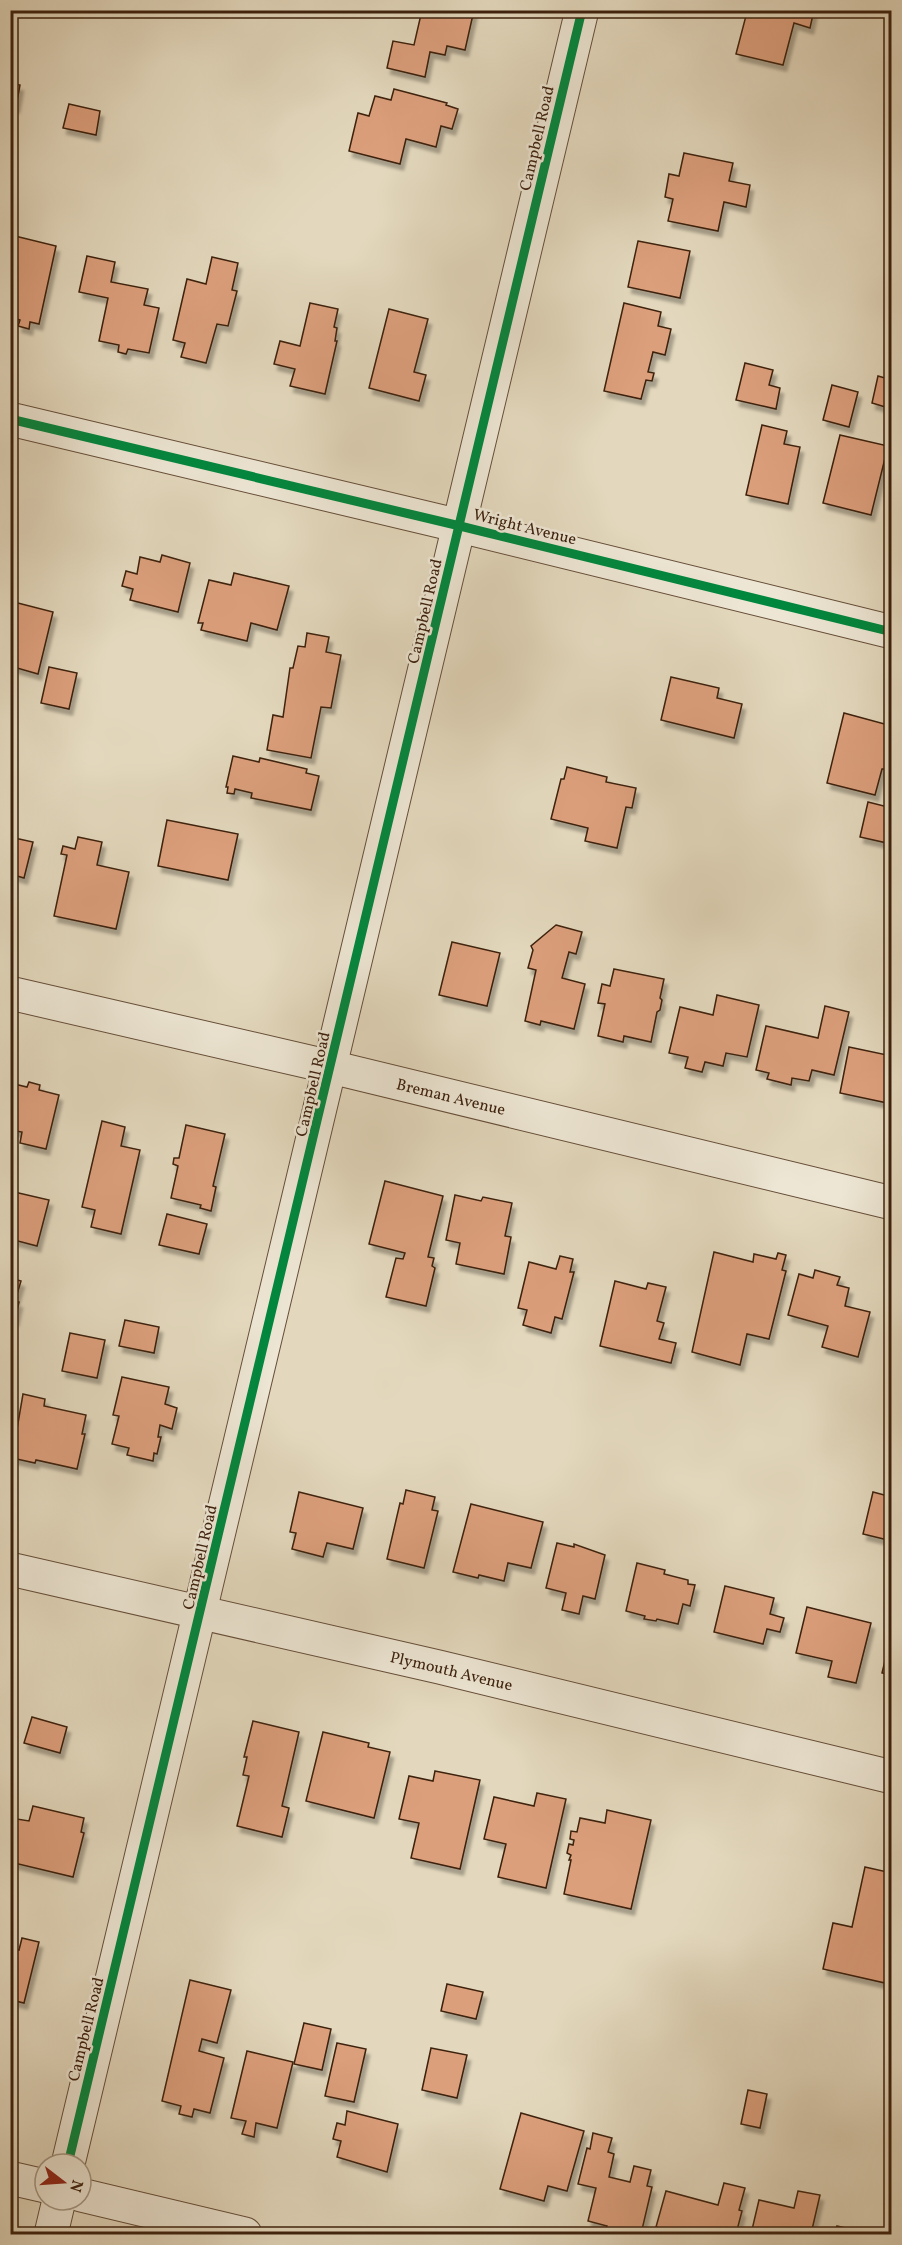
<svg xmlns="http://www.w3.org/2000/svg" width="902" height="2245" viewBox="0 0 902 2245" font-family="Vollkorn,serif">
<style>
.building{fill:#dc9f7b;stroke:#3c200d;stroke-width:1.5;filter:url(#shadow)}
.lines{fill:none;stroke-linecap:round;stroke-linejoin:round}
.street-casing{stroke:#664e39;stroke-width:35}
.street{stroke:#ede6d4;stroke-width:33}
.cycleway-casing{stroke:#ede6d4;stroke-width:13}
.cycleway{stroke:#00873e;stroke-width:9}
.labels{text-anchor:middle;stroke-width:5;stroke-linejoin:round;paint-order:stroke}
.street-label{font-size:16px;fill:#3c200d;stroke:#ede6d4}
</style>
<defs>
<filter id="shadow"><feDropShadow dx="3.5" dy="6" stdDeviation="1.5" flood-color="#0004"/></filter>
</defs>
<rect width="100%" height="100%" fill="#e3d8bd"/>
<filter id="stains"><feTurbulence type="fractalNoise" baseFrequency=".00333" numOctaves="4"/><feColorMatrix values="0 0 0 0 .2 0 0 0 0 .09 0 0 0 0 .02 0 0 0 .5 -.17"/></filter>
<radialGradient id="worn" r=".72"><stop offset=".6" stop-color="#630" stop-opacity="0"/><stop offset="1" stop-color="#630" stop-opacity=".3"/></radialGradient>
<g class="building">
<path d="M422 10H474L465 50 447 46 445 55 430 52 425 77 387 68 393 41 414 45Z"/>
<path d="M743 10H814L810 28 794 23 783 65 736 54 747 12Z"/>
<path d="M10 83 20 85 16 107 10 106Z"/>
<path d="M394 89 447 103 446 105 458 109 452 129 441 126 436 147 406 139 400 164 349 151 358 113 369 116 375 96 391 100Z"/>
<path d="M69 104 100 111 96 135 63 128Z"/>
<path d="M684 153 733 163 729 181 750 185 746 207 724 202 718 231 668 221 673 199 665 197 669 174 679 176Z"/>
<path d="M15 236 56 246 39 324 30 322 29 329 18 326 20 320 10 317V256Z"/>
<path d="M638 241 690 251 680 298 628 287Z"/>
<path d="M87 256 115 262 111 282 148 289 144 305 159 308 149 353 128 349 126 354 118 352 119 345 99 341 108 298 79 292Z"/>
<path d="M212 257 238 263 232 290 237 291 228 326 217 324 206 363 181 357 185 343 173 340 187 279 206 284Z"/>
<path d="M310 303 338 309 334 327 337 328 335 341H337L325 394 290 386 295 369 274 364 280 341 300 346Z"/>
<path d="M624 303 661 312 658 326 671 329 665 355 653 352 648 372 654 373 652 381 646 380 641 399 604 391Z"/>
<path d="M389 309 428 319 414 372 426 375 419 401 369 388Z"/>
<path d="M745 363 773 370 769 385 780 388 776 409 736 400Z"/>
<path d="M878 376 892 380V409L872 403Z"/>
<path d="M832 385 858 392 849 427 823 420Z"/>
<path d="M762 425 787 431 784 444 800 447 788 504 746 495Z"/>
<path d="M840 435 888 446 871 515 823 503Z"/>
<path d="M162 555 190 563 178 612 130 600 133 589 122 586 126 571 137 574 140 557 160 562Z"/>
<path d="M234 573 289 586 277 630 251 623 247 641 201 630 203 623H198L209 580 231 585Z"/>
<path d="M10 601 53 612 38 674 10 666Z"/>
<path d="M307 633 329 637 326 652 341 655 331 708 321 707 311 758 267 750 273 715 283 717 290 668H293L298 646 305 647Z"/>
<path d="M49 667 77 673 69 709 41 703Z"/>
<path d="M671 677 719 688 717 698 742 704 734 738 661 720Z"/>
<path d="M844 713 892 726 886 754 888 755 885 769H882L875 795 827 783Z"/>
<path d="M233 756 259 762 260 758 307 769 306 773 319 776 311 810 251 798 252 793 235 789 234 794 227 793 228 787H226Z"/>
<path d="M567 767 607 777 606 782 636 788 632 808 626 807 617 848 585 841 588 828 551 819 561 779H564Z"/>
<path d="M868 802 892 808V822L887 843 860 837Z"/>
<path d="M167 820 238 834 228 880 158 866Z"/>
<path d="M10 837 33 842 24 878 10 874Z"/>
<path d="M78 837 102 842 97 865 129 872 116 929 54 916 67 855 61 854 63 846 75 849Z"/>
<path d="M556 925 582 932 576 954 569 952 562 978 585 984 574 1029 541 1021 540 1025 525 1021 536 970 528 968 533 950 531 946Z"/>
<path d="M452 942 500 953 487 1006 439 995Z"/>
<path d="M614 969 664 979 660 998 662 1000 660 1010 657 1012 651 1042 624 1036 623 1042 598 1036 605 1004 598 1003 602 984 610 986Z"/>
<path d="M717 995 759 1005 747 1057 726 1053 723 1066 705 1062 702 1072 685 1068 688 1057 669 1053 680 1007 713 1015Z"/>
<path d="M825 1006 849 1012 834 1075 812 1070 809 1081 792 1078 791 1085 767 1079 769 1073 756 1070 766 1026 818 1038Z"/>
<path d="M849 1047 892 1056V1104L840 1093Z"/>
<path d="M29 1082 40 1085 39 1090 59 1095 46 1149 20 1143 22 1132 10 1130V1083L27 1087Z"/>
<path d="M102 1121 125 1127 121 1146 140 1150 121 1234 91 1227 95 1210 82 1207Z"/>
<path d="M186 1125 225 1134 213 1186 216 1187 211 1211 200 1208 201 1205 171 1198 178 1166 173 1164 174 1158H179Z"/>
<path d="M385 1181 443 1196 428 1257 434 1258 432 1266 435 1268 426 1306 386 1297 396 1258 403 1259 405 1253 369 1244Z"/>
<path d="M10 1191 49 1200 37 1246 10 1239Z"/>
<path d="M455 1195 481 1201 483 1197 512 1203 505 1236 511 1237 504 1274 456 1264 460 1243 446 1240Z"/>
<path d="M167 1214 207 1224 199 1254 159 1245Z"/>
<path d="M714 1252 753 1262 754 1254 776 1259 778 1253 786 1255 782 1270 786 1271 769 1339 747 1334 740 1365 692 1352Z"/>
<path d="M560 1256 573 1259 570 1272H574L562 1319 555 1317 551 1333 523 1325 527 1310 518 1308 529 1262 556 1269Z"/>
<path d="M815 1270 840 1277 837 1285 849 1288 845 1306 870 1312 858 1357 822 1347 828 1326 788 1315 799 1274 813 1278Z"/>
<path d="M10 1278 21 1281 15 1301 19 1302 15 1320 10 1319Z"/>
<path d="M615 1281 646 1289 648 1283 666 1287 657 1321 664 1323 659 1339 676 1343 671 1363 600 1346Z"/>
<path d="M125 1320 159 1327 154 1353 119 1346Z"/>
<path d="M70 1333 105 1340 97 1378 62 1371Z"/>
<path d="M122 1377 169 1387 165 1404 177 1408 172 1429 160 1425 158 1437H161L157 1454 154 1453 153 1461 127 1455 129 1448 112 1444 119 1416 113 1415Z"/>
<path d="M23 1394 45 1399 44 1406 86 1415 82 1434H85L77 1469 36 1460 35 1463 12 1458Z"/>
<path d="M406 1490 435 1497 432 1510 438 1511 424 1568 387 1559 400 1503 403 1504Z"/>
<path d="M299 1492 363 1508 353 1549 327 1543 323 1557 292 1549 296 1533 290 1532Z"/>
<path d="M873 1492 892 1497V1541L863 1534Z"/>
<path d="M471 1504 543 1522 531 1568 508 1563 504 1581 479 1575 478 1578 453 1572Z"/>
<path d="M557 1543 574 1547V1544L605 1555 595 1599 583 1596 579 1614 562 1610 566 1593 546 1588Z"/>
<path d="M637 1563 665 1570 664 1574 688 1580V1584L695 1585 690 1606 683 1604 678 1624 657 1619 656 1621 644 1619 645 1616 626 1611Z"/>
<path d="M725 1586 774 1598 770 1614 784 1618 780 1632 767 1629 763 1644 714 1632Z"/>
<path d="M807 1607 871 1623 856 1683 828 1677 832 1661 796 1653Z"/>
<path d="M892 1633V1675L882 1673Z"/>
<path d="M32 1717 67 1727 60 1753 24 1743Z"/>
<path d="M253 1721 299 1732 282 1806 289 1808 282 1837 237 1826 249 1776 243 1775 247 1757H244Z"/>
<path d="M323 1732 369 1743 368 1747 390 1752 374 1818 306 1801Z"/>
<path d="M435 1771 480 1780 460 1869 411 1858 419 1823 399 1819 409 1776 433 1781Z"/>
<path d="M537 1793 566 1799 546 1888 498 1877 506 1844 484 1839 494 1797 534 1806Z"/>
<path d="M33 1806 84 1818 81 1832 84 1833 73 1877 10 1862V1846L17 1819 29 1821Z"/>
<path d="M607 1810 651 1820 631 1909 564 1894 571 1860H569L571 1855 567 1853 569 1844 573 1845 574 1840 570 1839 571 1831 577 1832 580 1818 605 1823Z"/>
<path d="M865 1867 892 1873V1956L885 1983 823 1969 833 1923 852 1927Z"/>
<path d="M22 1938 39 1942 24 2003 11 2000 10 2003V1948L19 1950Z"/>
<path d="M190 1980 231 1990 217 2043 202 2039 199 2051 224 2058 210 2113 194 2109 192 2117 179 2114 181 2106 162 2101Z"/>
<path d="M447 1984 483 1992 476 2019 441 2011Z"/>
<path d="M304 2023 331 2029 322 2070 294 2064Z"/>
<path d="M337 2043 366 2049 354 2102 325 2096Z"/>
<path d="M431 2048 467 2055 457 2098 422 2090Z"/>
<path d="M247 2051 293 2062 277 2128 256 2123 254 2137 242 2134 246 2121 231 2118Z"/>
<path d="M748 2090 767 2094 760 2128 741 2124Z"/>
<path d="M347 2111 398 2124 387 2172 337 2157 341 2141 333 2139 337 2123 345 2125Z"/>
<path d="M521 2113 584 2131 567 2191 548 2186 544 2201 500 2189Z"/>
<path d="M593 2133 612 2138 608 2152 614 2154 609 2177 630 2182 634 2166 651 2170 647 2186 652 2187 641 2234 605 2233 607 2226 588 2221 596 2188 578 2184 587 2148 590 2149Z"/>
<path d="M724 2183 745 2188 739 2210 742 2211 736 2234H680L656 2227 666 2191 718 2205Z"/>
<path d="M798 2191 820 2195 811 2234H751L759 2200 794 2208Z"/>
<path d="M837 2226 872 2234H835Z"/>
</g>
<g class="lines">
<g class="street-casing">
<g id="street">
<path d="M10 419 460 526 892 632"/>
<path id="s1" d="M10 993 331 1067 892 1203"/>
<path id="s2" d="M10 1569 439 1667 892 1777"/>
<path d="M68 2164 582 10"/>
<path d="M10 2178 45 2186"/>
<path d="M81 2195 245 2234"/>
<path d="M51 2234 59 2200"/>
</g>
</g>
<use href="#street" class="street"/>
<g class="cycleway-casing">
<g id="cycleway">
<path d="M10 419 460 526 892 632"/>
<path d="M68 2164 582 10"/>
</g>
</g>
<use href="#cycleway" class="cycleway"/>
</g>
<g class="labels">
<g class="street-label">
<text transform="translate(536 138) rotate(-77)" y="6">Campbell Road</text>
<text transform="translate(525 526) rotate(14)" y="6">Wright Avenue</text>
<text transform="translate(424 611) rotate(-77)" y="6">Campbell Road</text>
<text transform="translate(312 1084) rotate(-77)" y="6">Campbell Road</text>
<text dy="6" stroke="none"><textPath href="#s1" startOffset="453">Breman Avenue</textPath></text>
<text transform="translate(199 1557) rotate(-77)" y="6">Campbell Road</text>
<text dy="6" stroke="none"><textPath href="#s2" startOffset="453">Plymouth Avenue</textPath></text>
<text transform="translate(85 2029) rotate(-76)" y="6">Campbell Road</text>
</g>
</g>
<rect width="902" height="2245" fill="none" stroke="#e3d8bd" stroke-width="36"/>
<rect x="12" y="12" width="878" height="2221" fill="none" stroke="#3c200d" stroke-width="3"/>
<rect x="18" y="18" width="866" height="2209" fill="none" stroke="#3c200d" stroke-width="1.5"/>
<g transform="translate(63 2182) rotate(107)"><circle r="28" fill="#ede6d4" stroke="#a69784" stroke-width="1.5"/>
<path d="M0-4.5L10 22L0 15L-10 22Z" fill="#8f2418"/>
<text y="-9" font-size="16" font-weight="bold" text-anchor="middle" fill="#3c200d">N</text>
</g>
<rect width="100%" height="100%" filter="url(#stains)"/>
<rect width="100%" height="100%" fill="url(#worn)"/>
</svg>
